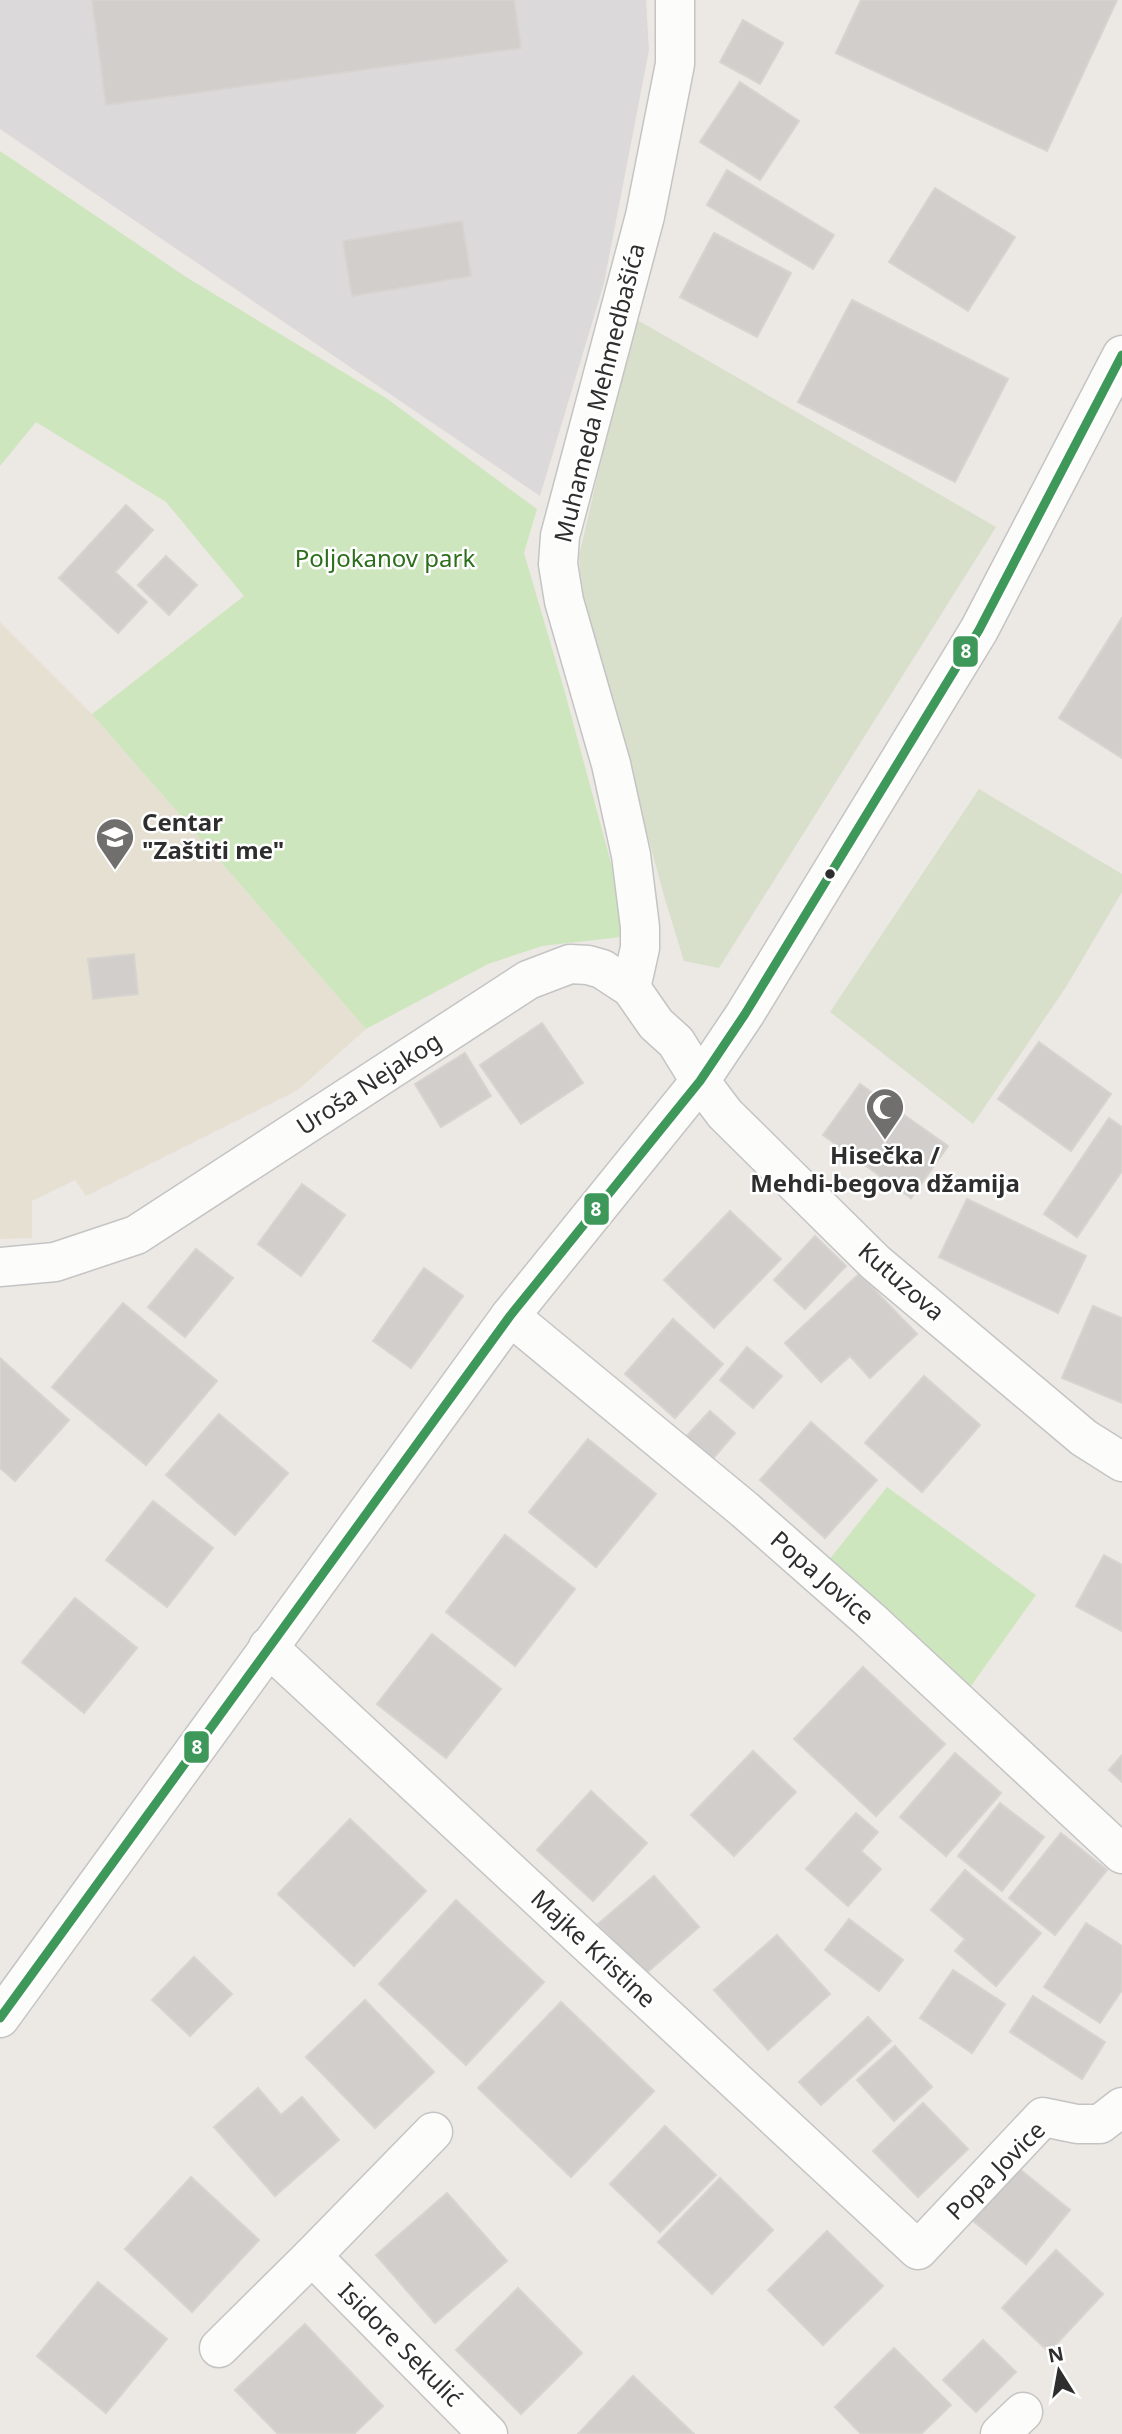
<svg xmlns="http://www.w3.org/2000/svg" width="1122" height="2434" viewBox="0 0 1122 2434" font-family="'Noto Sans',sans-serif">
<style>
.industrial{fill:#dcd9db}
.education{fill:#e6e0d3}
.green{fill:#cee6be}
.cemetery{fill:#d8e0cc}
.building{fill:#d1cecb;stroke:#d7d4d0;stroke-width:2}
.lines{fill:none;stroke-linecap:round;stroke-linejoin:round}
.minor-casing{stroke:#c5c4c5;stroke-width:41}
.secondary-casing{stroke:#c5c4c5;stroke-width:41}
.minor{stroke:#fcfcfb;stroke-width:38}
.secondary{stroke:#fcfcfb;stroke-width:38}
.bus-1-casing{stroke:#fff;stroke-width:14}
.bus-1{stroke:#3e9859;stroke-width:9}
.bus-dot{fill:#2e2e2e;stroke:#fff;stroke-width:2.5}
.labels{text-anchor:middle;stroke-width:5;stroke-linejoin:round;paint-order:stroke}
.street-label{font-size:24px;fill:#2e2e2e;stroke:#fff}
.park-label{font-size:24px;fill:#2c6e1b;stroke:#fff}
.poi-label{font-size:24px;font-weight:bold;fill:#2e2e2e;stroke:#fff;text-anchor:start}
.line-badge{stroke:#fff;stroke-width:2.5}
.badge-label{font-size:19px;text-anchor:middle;font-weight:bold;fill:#fff}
</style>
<rect width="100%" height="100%" fill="#ece8e4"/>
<path class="industrial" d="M0 0H646L649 50 604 283 540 496 0 129Z"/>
<path class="education" d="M0 622 92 714 366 1029 298 1090 86 1196 75 1180 32 1201V1238L0 1239Z"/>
<g class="green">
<path d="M0 151 186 277 386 398 537 509 524 553 564 689 624 911 621 937 542 946 488 964 366 1029 92 714 244 596 166 502 36 422 0 466Z"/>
<path d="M887 1487 1036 1595 966 1693 825 1565Z"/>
</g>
<g class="cemetery">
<path d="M634 318 996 527 719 968 684 961 664 896 581 588 579 556Z"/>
<path d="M979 789 1122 874V892L1066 987 973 1124 830 1012Z"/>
</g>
<g class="building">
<path d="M92 0H514L521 48 106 105Z"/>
<path d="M861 0H1117L1047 151 836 53Z"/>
<path d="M743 20 783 43 760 84 720 62Z"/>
<path d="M740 82 799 121 760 180 700 142Z"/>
<path d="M727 170 834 235 813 269 707 205Z"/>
<path d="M935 188 1015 237 968 311 889 262Z"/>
<path d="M462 221 471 276 352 296 343 241Z"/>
<path d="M714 233 791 273 757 337 680 297Z"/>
<path d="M852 300 1008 379 955 482 798 402Z"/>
<path d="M126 505 153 530 115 572 147 602 118 633 59 578Z"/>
<path d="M166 556 197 585 169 615 138 585Z"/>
<path d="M1122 618V758L1059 718Z"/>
<path d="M134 954 138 994 93 999 88 959Z"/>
<path d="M542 1023 583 1083 521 1124 480 1065Z"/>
<path d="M1039 1042 1111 1094 1071 1151 998 1099Z"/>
<path d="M465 1053 491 1096 441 1127 415 1084Z"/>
<path d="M860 1084 948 1146 911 1198 823 1135Z"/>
<path d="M1109 1118 1122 1127V1171L1077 1237 1044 1214Z"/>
<path d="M302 1184 345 1215 301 1276 258 1244Z"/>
<path d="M967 1199 1086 1256 1058 1313 939 1257Z"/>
<path d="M730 1211 781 1259 714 1328 664 1280Z"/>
<path d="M815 1236 846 1266 805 1309 774 1280Z"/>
<path d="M196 1249 233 1278 185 1337 148 1307Z"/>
<path d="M424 1268 463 1296 411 1368 373 1341Z"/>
<path d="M859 1274 917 1334 870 1378 850 1356 821 1382 785 1343Z"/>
<path d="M123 1303 217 1381 146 1465 52 1387Z"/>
<path d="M1093 1306 1122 1318V1403L1062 1378Z"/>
<path d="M673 1319 723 1364 675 1418 625 1374Z"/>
<path d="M747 1347 782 1376 753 1408 720 1380Z"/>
<path d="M0 1358 69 1420 15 1481 0 1468Z"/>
<path d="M924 1376 980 1425 922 1492 865 1443Z"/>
<path d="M710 1411 735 1433 710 1462 684 1439Z"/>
<path d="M219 1414 288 1473 235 1535 166 1475Z"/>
<path d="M811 1422 877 1480 825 1538 760 1480Z"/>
<path d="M588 1439 656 1494 596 1567 529 1512Z"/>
<path d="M153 1501 213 1548 167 1607 106 1560Z"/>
<path d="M505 1535 575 1589 515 1666 446 1612Z"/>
<path d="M1104 1555 1122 1565V1631L1076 1606Z"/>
<path d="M75 1598 137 1648 84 1713 22 1662Z"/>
<path d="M432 1634 501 1689 446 1758 377 1704Z"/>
<path d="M863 1667 945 1744 876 1816 794 1739Z"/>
<path d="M753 1751 796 1792 734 1856 691 1815Z"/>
<path d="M955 1753 1001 1793 946 1856 900 1817Z"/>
<path d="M1122 1755V1782L1109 1770Z"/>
<path d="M591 1791 647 1843 593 1901 537 1850Z"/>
<path d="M1000 1803 1044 1837 1002 1891 958 1856Z"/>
<path d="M856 1813 878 1832 861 1851 881 1869 848 1906 806 1869Z"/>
<path d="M350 1819 426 1891 354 1966 278 1894Z"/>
<path d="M1061 1833 1107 1870 1055 1935 1009 1898Z"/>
<path d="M965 1870 1041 1933 996 1986 955 1951 965 1939 931 1910Z"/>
<path d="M654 1876 699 1927 643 1976 598 1924Z"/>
<path d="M456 1900 544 1982 466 2065 379 1984Z"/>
<path d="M849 1919 903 1960 879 1991 825 1950Z"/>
<path d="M1086 1923 1122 1946V1990L1100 2023 1044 1987Z"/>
<path d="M777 1935 830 1994 768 2050 714 1990Z"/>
<path d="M194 1957 232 1994 190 2036 152 2000Z"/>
<path d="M953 1970 1005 2004 972 2053 920 2018Z"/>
<path d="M1033 1996 1105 2042 1082 2079 1010 2032Z"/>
<path d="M365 2000 434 2072 375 2128 306 2057Z"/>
<path d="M561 2002 654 2091 571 2177 478 2088Z"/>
<path d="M868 2017 891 2041 821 2105 799 2082Z"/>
<path d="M895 2046 932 2087 894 2121 857 2080Z"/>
<path d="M258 2088 281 2115 302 2097 339 2140 275 2196 214 2127Z"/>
<path d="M923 2103 968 2149 918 2197 873 2151Z"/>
<path d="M665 2126 716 2175 660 2232 610 2184Z"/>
<path d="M1017 2167 1070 2210 1026 2264 972 2220Z"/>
<path d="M191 2177 259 2240 192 2312 125 2249Z"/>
<path d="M720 2178 773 2230 712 2294 658 2242Z"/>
<path d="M447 2193 507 2261 435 2323 376 2255Z"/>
<path d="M827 2231 883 2286 823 2345 768 2290Z"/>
<path d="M1056 2250 1103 2294 1049 2352 1002 2308Z"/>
<path d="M98 2282 167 2339 106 2413 37 2356Z"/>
<path d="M518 2288 582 2353 521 2414 456 2350Z"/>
<path d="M305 2324 383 2406 354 2434H278L235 2390Z"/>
<path d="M983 2340 1016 2372 976 2412 943 2380Z"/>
<path d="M894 2348 951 2405 921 2434H861L835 2407Z"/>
<path d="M633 2376 694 2434H578Z"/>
</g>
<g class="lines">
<g class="minor-casing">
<g id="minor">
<path d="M631 988 640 948V927L631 855 611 764 564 601 558 564 560 536 645 216 675 64V0"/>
<path d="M0 1267 55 1262 136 1235 528 980 570 964 588 965 602 969 631 988 656 1024 676 1042 700 1081 725 1114 876 1263 1084 1438 1122 1462"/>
<path d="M510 1316 745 1510 870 1620 1122 1854"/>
<path d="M268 1647 918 2250 1043 2117 1077 2124H1100L1122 2107"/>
<path d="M433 2132 312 2256 488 2434"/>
<path d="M219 2348 312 2256"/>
<path d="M1000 2434 1023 2412"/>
</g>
</g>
<g class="secondary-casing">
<path id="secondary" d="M0 2018 510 1316 700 1081 745 1014 979 630 1122 355"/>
</g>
<use href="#minor" class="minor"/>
<use href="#secondary" class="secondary"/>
<g class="bus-1-casing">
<path id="bus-1" d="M0 2018 510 1316 700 1081 745 1014 979 630 1122 355"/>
</g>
<use href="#bus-1" class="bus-1"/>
</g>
<defs>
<g id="school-pin" transform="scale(2.0125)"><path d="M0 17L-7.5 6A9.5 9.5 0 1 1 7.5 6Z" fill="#706f6e" stroke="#fff"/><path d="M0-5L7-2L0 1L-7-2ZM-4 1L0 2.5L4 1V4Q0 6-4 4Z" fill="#fff"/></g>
<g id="mosque-pin" transform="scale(2.0125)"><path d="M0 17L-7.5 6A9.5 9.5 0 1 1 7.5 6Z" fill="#706f6e" stroke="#fff"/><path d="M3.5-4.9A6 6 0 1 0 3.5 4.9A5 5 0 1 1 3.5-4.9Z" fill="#fff"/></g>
</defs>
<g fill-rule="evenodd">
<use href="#school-pin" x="115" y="837"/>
<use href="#mosque-pin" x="885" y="1107"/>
</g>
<circle class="bus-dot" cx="830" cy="874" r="6"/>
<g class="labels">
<g class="street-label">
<text transform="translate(600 393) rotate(-76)" y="8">Muhameda Mehmedbašića</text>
<text transform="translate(369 1084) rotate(-33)" y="8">Uroša Nejakog</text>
<text transform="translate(901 1282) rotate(41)" y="8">Kutuzova</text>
<text transform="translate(822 1578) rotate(41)" y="8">Popa Jovice</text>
<text transform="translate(593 1949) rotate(43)" y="8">Majke Kristine</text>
<text transform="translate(996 2171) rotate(-45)" y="8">Popa Jovice</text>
<text transform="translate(400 2345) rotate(45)" y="8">Isidore Sekulić</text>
</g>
<g class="park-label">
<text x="385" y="567">Poljokanov park</text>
</g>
<g class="poi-label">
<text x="142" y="831">Centar<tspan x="142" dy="28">"Zaštiti me"</tspan></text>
<text x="885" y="1164" text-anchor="middle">Hisečka /<tspan x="885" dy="28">Mehdi-begova džamija</tspan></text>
</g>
</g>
<g class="line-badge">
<rect x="952" y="635" width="27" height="33" rx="7" fill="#3e9859"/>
<rect x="583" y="1192" width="27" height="34" rx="7" fill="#3e9859"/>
<rect x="183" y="1730" width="27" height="34" rx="7" fill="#3e9859"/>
</g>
<g class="badge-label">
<text x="966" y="658">8</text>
<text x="596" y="1216">8</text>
<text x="197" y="1754">8</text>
</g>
<g transform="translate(1059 2371) rotate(349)" stroke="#ffffff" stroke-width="5" paint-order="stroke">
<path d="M0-5L12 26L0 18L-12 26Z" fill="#2e2e2e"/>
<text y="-10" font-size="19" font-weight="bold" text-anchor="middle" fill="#2e2e2e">N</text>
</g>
</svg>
